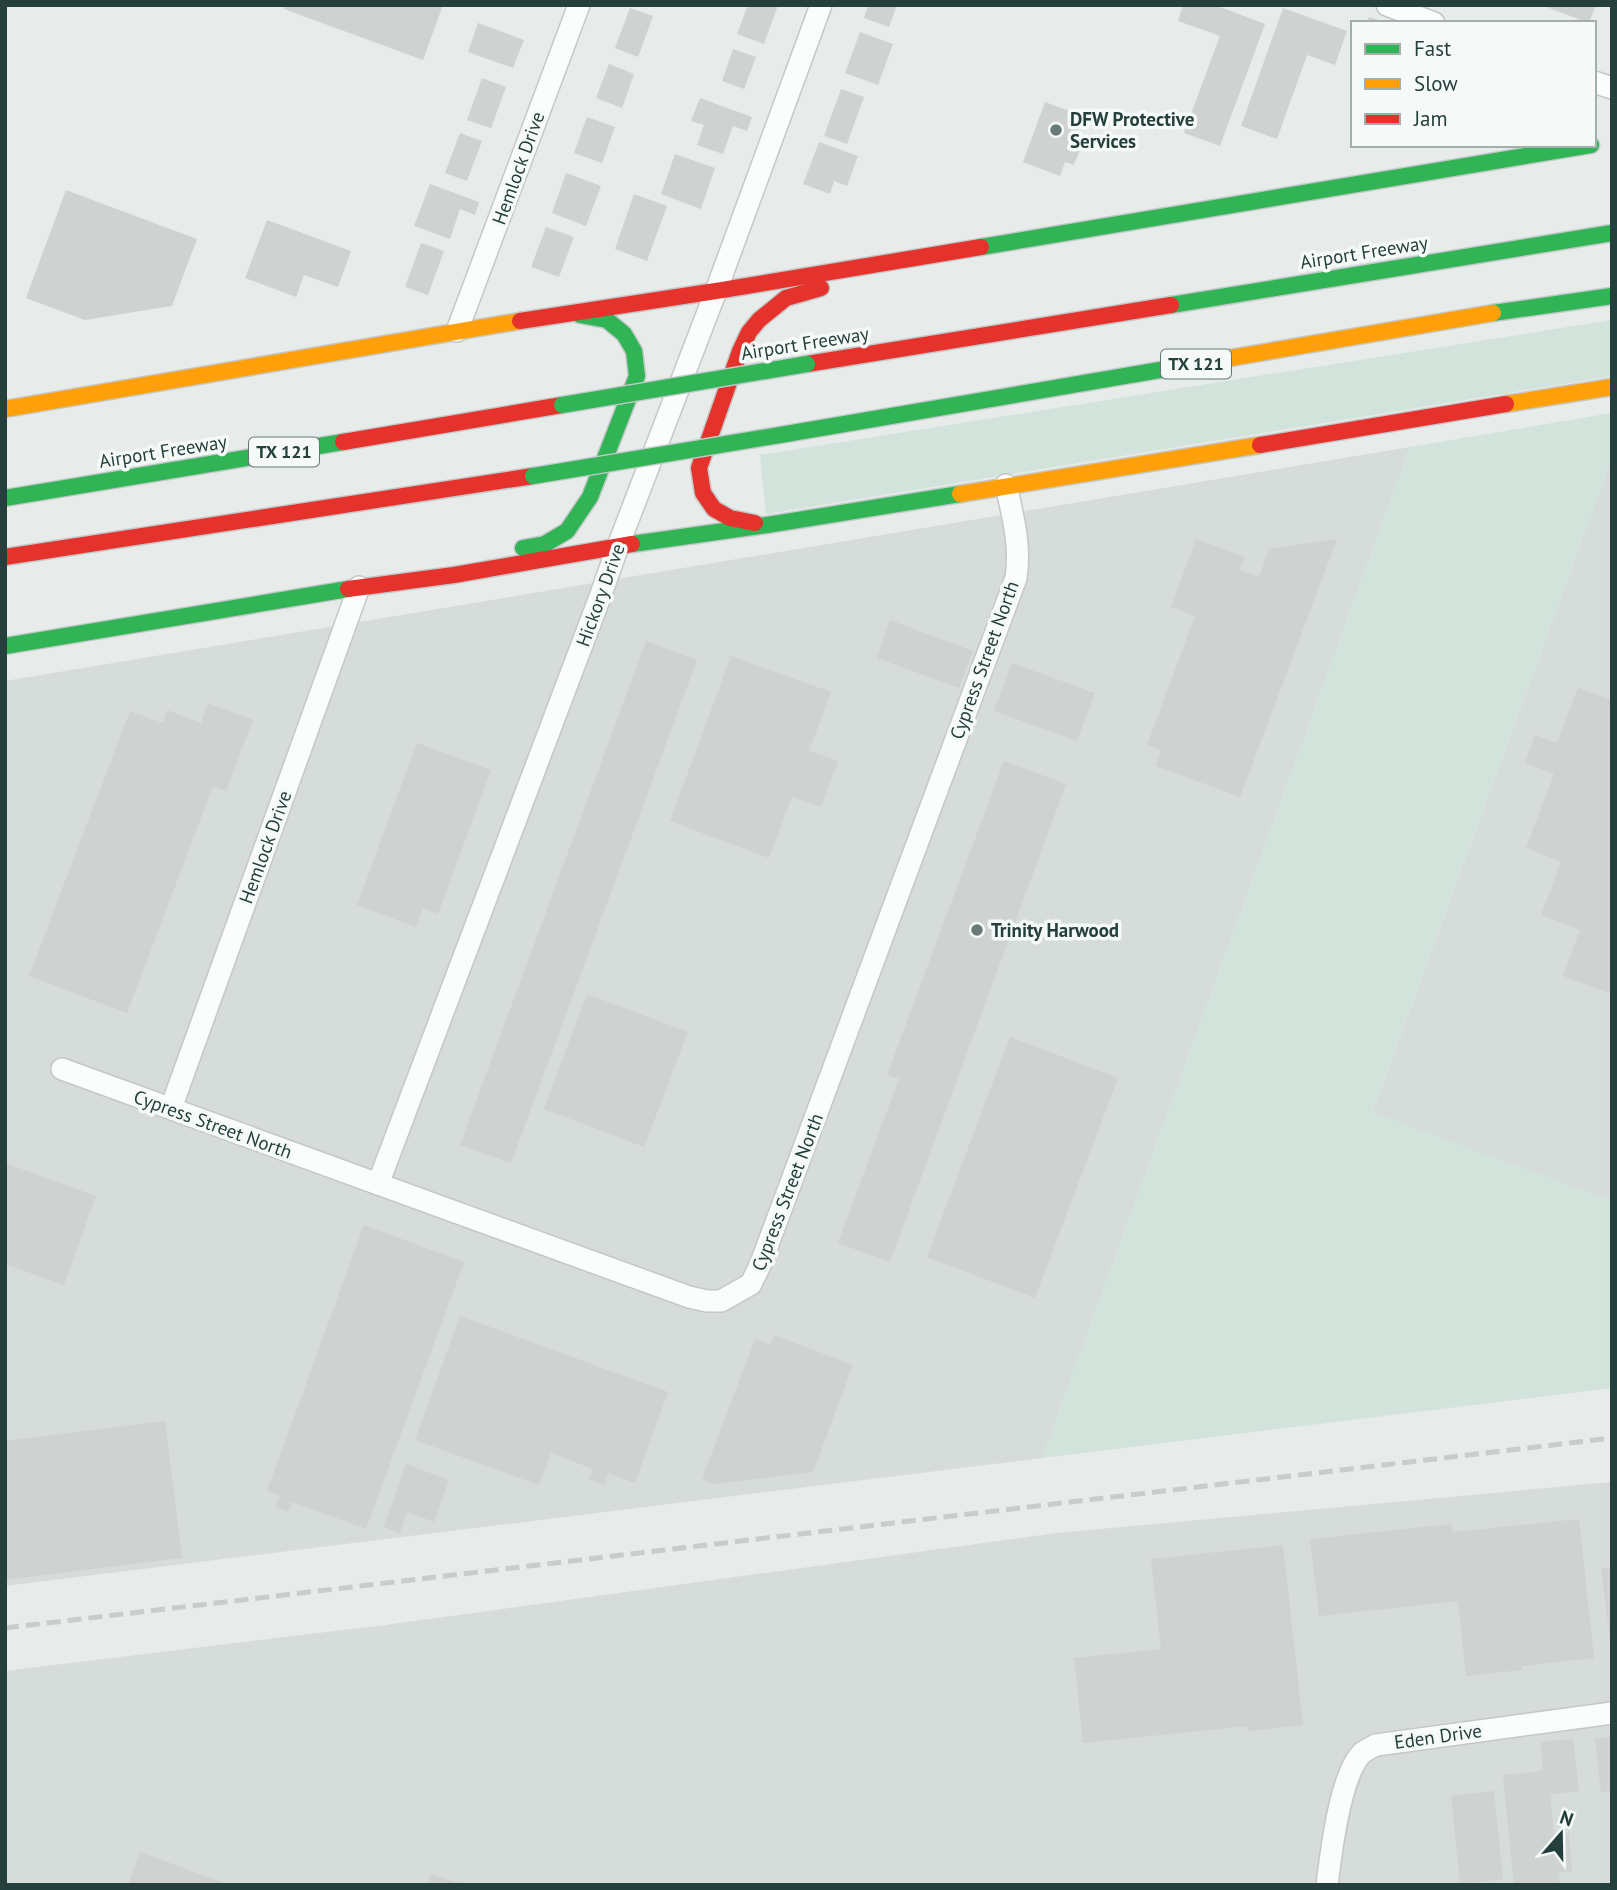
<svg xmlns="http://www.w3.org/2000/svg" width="1617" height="1890" viewBox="0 0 1617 1890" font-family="'PT Sans',sans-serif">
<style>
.built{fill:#d5dcda}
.green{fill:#d1e3da}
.building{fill:#ced2d1}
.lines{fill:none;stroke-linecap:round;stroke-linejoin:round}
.street-casing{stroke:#c4c8c7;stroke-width:24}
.fast-casing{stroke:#c3c9c8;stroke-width:19}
.slow-casing{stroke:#c3c9c8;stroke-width:19}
.jam-casing{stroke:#c3c9c8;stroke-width:19}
.street{stroke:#fbfcfc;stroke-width:21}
.fast{stroke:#30b455;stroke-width:16}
.slow{stroke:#ff9f0a;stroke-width:16}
.jam{stroke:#e5322d;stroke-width:16}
.rail{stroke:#c8cccb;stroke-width:5;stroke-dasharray:14 7;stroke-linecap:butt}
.fast-bridge-casing{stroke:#c2cac9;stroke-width:19;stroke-linecap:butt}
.fast-bridge{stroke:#30b455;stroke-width:16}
.poi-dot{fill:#697b79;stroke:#f5faf8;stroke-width:2.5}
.labels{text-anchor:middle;stroke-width:7;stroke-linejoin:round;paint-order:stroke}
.shield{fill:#f5faf8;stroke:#637774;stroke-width:2}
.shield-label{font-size:18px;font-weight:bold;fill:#253f3c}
.poi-label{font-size:19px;font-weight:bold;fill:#253f3c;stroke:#f5faf8;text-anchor:start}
.street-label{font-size:19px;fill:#253f3c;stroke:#f5faf8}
</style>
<rect width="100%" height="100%" fill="#e7ebea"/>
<g class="built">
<path d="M1410 447 1042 1458 5 1586V681Z"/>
<path d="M1612 458V1201L1372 1113Z"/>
<path d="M1612 1482V1885H5V1671L385 1625 1057 1533Z"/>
</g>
<g class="green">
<path d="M1612 320V376L766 514 760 455Z"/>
<path d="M1612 413V458L1372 1112 1612 1201V1388L1042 1458 1410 447Z"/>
</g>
<g class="building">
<path d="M285 5H443L423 60 284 9Z"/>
<path d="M748 5H778L764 44 737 34Z"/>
<path d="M868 5H897L889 27 864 18Z"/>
<path d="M1183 5H1215L1265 24 1220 146 1184 133 1220 36 1178 21Z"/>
<path d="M1541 5H1596L1589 23Z"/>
<path d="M630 8 653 16 638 57 615 48Z"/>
<path d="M1283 8 1347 31 1335 65 1307 55 1277 139 1241 126Z"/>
<path d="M1369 17 1385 22V23H1367Z"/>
<path d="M478 23 524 40 513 68 468 52Z"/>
<path d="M860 32 893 44 878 85 845 73Z"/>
<path d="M733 49 756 57 744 89 722 81Z"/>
<path d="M609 64 634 74 622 108 596 98Z"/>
<path d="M482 78 506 87 491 128 467 120Z"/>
<path d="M841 89 864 97 847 144 824 136Z"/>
<path d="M700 98 752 117 747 131 733 126 723 154 697 145 704 125 691 121Z"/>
<path d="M1045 102 1083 116 1073 144 1081 147 1074 165 1065 162 1060 176 1023 162Z"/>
<path d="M587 117 615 127 602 163 574 153Z"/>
<path d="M460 133 482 141 467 181 445 173Z"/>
<path d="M819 142 858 156 847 186 834 181 830 194 803 184Z"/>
<path d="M675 154 715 168 701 209 661 194Z"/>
<path d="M566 173 601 186 586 226 552 213Z"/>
<path d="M430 184 479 202 475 215 460 209 450 239 414 226Z"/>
<path d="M66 190 197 239 172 306 85 320 26 298Z"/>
<path d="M634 194 667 206 647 261 615 249Z"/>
<path d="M267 220 351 251 338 287 304 275 296 297 245 278Z"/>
<path d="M546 227 574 237 559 277 531 267Z"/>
<path d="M421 243 444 251 428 295 405 287Z"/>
<path d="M1196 539 1245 557 1240 570 1259 577 1269 549 1337 539 1240 797 1156 766 1161 750 1147 745 1195 616 1171 607Z"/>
<path d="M890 620 973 651 959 688 877 658Z"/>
<path d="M646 641 697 660 511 1163 460 1145Z"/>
<path d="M731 656 831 692 809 751 838 761 821 807 792 797 769 858 670 821Z"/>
<path d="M1012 663 1095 693 1077 741 994 711Z"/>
<path d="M1578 688 1612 700V994L1563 976 1580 930 1541 915 1561 862 1526 848 1554 774 1525 763 1535 735 1557 743Z"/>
<path d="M208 703 253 720 226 791 213 786 127 1013 29 976 130 711 163 723 167 710 201 723Z"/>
<path d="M417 743 491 770 438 914 423 908 416 927 357 905Z"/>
<path d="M1004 761 1066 784 890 1262 838 1243 899 1079 887 1075Z"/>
<path d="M587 994 688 1032 644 1147 544 1109Z"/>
<path d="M1010 1037 1118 1078 1035 1298 927 1257Z"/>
<path d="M5 1163 96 1196 64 1285 5 1264Z"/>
<path d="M364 1225 464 1262 366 1529 292 1502 288 1512 276 1507 280 1496 267 1491Z"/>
<path d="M460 1316 668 1392 635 1483 608 1473 604 1485 589 1479 593 1469 551 1453 539 1485 415 1440Z"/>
<path d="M774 1335 853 1365 813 1472 714 1484 702 1479 755 1339 770 1345Z"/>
<path d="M165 1421 182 1558 5 1580V1441Z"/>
<path d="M406 1464 449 1480 434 1522 407 1512 400 1533 384 1527Z"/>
<path d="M1579 1519 1594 1658 1522 1666V1670L1466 1676 1458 1601 1319 1616 1310 1539 1452 1524V1532Z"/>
<path d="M1283 1545 1303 1725 1248 1731 1247 1726 1083 1743 1074 1658 1161 1649 1151 1559Z"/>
<path d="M1612 1567V1639H1610L1601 1568Z"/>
<path d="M1612 1737V1791L1601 1792 1595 1739Z"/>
<path d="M1573 1739 1579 1791 1550 1794 1554 1835 1569 1833 1572 1871 1559 1872 1560 1885H1514L1503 1775 1543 1771 1541 1742Z"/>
<path d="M1494 1791 1503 1879 1460 1884 1451 1796Z"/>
<path d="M140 1852 227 1884V1885H128Z"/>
<path d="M431 1874 463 1884 462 1885H428Z"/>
</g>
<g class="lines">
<g class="street-casing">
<g id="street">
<path d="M1387 5 1434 23"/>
<path d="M1594 82 1612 88"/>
<path d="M457 331 579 5"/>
<path d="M62 1069 689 1297 707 1301H721L751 1284 761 1263 1016 578C1021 546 1013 517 1006 485"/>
<path d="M171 1108 359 587"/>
<path d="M378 1184 600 597 618 546 716 291 821 5"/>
<path d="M1327 1885C1331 1853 1340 1775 1362 1753 1366 1750 1372 1747 1376 1745L1612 1713"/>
</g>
</g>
<g class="fast-casing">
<g id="fast">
<path d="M981 247 1591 145"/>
<path d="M1171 305 1612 233"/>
<path d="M1493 313 1612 296"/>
<path d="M780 435 1230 358"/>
<path d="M5 498 343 442"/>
<path d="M632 544 767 525 960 494"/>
<path d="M523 548 545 544 567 531 590 497 637 376 634 351 624 334 607 320 580 315"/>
<path d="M5 646 348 589"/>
</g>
</g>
<g class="slow-casing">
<g id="slow">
<path d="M1230 358 1493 313"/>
<path d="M1506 404 1612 387"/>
<path d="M5 409 520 321"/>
<path d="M960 494 1260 445"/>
</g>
</g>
<g class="jam-casing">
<g id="jam">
<path d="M520 321 716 291 981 247"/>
<path d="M807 364 1171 305"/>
<path d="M343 442 562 405"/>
<path d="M1260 445 1506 404"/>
<path d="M755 523 730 518 714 509 703 493 699 468 740 351 749 332 759 320 786 298 821 288"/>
<path d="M5 557 533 476"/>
<path d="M348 589 454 575 632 544"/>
</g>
</g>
<use href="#street" class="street"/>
<use href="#fast" class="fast"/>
<use href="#slow" class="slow"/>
<use href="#jam" class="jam"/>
<path class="rail" d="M5 1628 1612 1438"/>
<g class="fast-bridge-casing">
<g id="fast-bridge">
<path d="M562 405 807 364"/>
<path d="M533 476 780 435"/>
</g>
</g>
<use href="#fast-bridge" class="fast-bridge"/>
</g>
<g class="poi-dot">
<circle cx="1056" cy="130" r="7"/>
<circle cx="977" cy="930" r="7"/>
</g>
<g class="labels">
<g class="shield">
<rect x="1161" y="349.5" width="70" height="29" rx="5"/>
<rect x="249" y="437.5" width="70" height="29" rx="5"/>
</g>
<g class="shield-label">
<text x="1196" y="370">TX 121</text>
<text x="284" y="458">TX 121</text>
</g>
<g class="poi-label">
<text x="1070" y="126">DFW Protective<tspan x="1070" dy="22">Services</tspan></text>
<text x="991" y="937">Trinity Harwood</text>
</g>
<g class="street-label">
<text transform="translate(518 168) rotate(-70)" y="7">Hemlock Drive</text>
<text transform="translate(1364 252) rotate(-9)" y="7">Airport Freeway</text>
<text transform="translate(805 343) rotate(-9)" y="7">Airport Freeway</text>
<text transform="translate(163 451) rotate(-9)" y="7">Airport Freeway</text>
<text transform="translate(600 595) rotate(-70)" y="7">Hickory Drive</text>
<text transform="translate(984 660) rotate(-70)" y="7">Cypress Street North</text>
<text transform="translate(265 847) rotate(-70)" y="7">Hemlock Drive</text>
<text transform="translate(213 1124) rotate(20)" y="7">Cypress Street North</text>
<text transform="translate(787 1192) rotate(-69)" y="7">Cypress Street North</text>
<text transform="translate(1438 1736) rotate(-8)" y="7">Eden Drive</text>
</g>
</g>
<rect width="1617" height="1890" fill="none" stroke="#253f3c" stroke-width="14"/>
<rect x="1351" y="21" width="245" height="126" fill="#f5faf8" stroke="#a2afad" stroke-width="2"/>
<rect x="1365" y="44" width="35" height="10" fill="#30b455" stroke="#a2afad" stroke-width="2"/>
<text x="1414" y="56" font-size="21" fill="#253f3c">Fast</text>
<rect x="1365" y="79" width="35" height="10" fill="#ff9f0a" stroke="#a2afad" stroke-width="2"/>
<text x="1414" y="91" font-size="21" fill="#253f3c">Slow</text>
<rect x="1365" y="114" width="35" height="10" fill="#e5322d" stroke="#a2afad" stroke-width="2"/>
<text x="1414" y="126" font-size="21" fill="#253f3c">Jam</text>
<g transform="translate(1561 1834) rotate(20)" stroke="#f5faf8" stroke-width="5" paint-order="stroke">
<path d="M0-5L12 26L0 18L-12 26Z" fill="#253f3c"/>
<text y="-10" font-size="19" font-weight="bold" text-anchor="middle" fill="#253f3c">N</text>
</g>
</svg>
